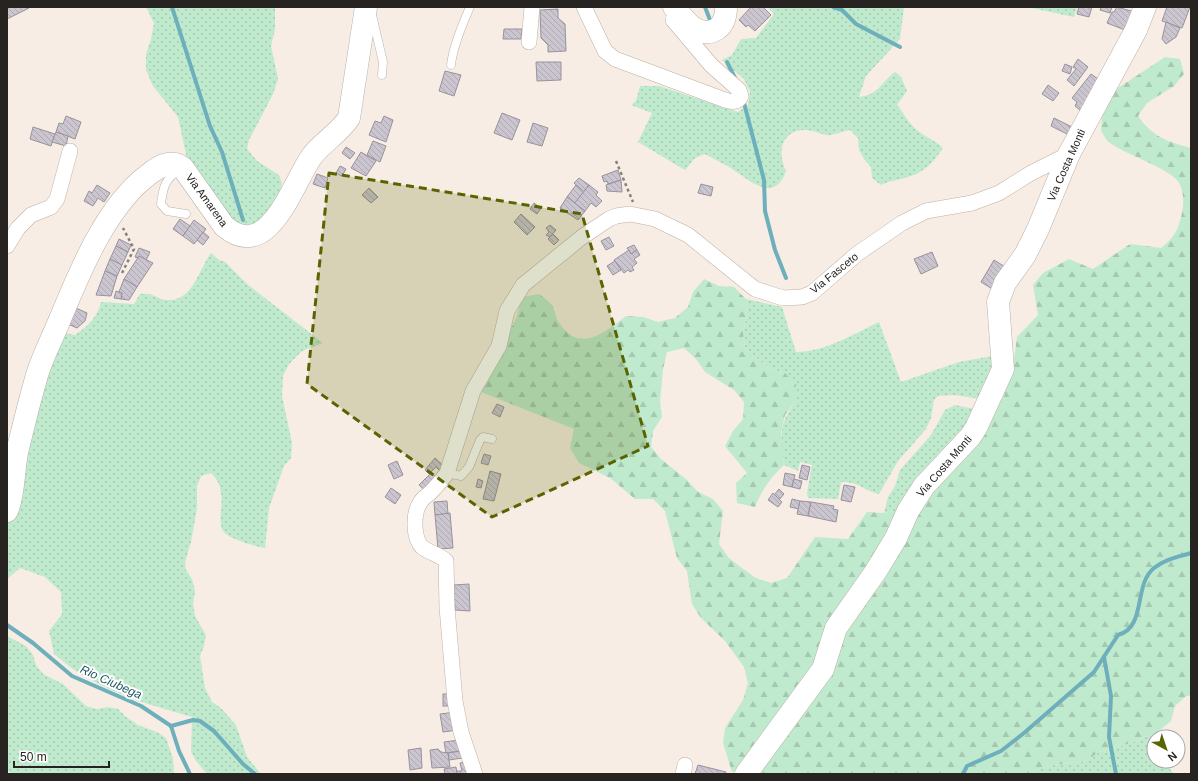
<svg xmlns="http://www.w3.org/2000/svg" width="1198" height="781" viewBox="0 0 1198 781" font-family="Helvetica,sans-serif">
<style>
.grass{fill:url(#grass-dots)}
.forest{fill:url(#forest-firs)}
.lines{fill:none;stroke-linecap:round;stroke-linejoin:round}
.stream{stroke:#6dafbb;stroke-width:4}
.building{fill:url(#building-back-hatch);stroke:#97929c}
.lane-casing{stroke:#bab1a8;stroke-width:9}
.street-casing{stroke:#bab1a8;stroke-width:16}
.secondary-casing{stroke:#bab1a8;stroke-width:23}
.path{stroke:#87807a;stroke-width:2.5;stroke-dasharray:3 3;stroke-linecap:butt}
.lane{stroke:#fff;stroke-width:8}
.street{stroke:#fff;stroke-width:15}
.secondary{stroke:#fff;stroke-width:22}
.marked{fill:#5a6301;fill-opacity:0.2;stroke:#5a6301;stroke-width:3;stroke-dasharray:8 5;stroke-linejoin:round}
.labels{text-anchor:middle;stroke-width:4;stroke-linejoin:round;paint-order:stroke}
.street-label{font-size:11px;fill:#272320;stroke:#fff}
.water-label{font-size:12px;font-style:italic;fill:#215962;stroke:#fff}
</style>
<defs>
<pattern id="grass-dots" width="8" height="8" patternUnits="userSpaceOnUse"><rect width="8" height="8" fill="#c0eace"/><path d="M2 2h.1M6 6h.1" fill="none" stroke="#a5c8b1" stroke-width="1.8" stroke-linecap="round"/></pattern>
<pattern id="forest-firs" width="22" height="20" patternUnits="userSpaceOnUse"><rect width="22" height="20" fill="#c0eace"/><path d="M5 1l3.5 6h-7zM16 11l3.5 6h-7z" fill="#a5c8b1"/></pattern>
<pattern id="building-back-hatch" width="6" height="6" patternUnits="userSpaceOnUse"><rect width="6" height="6" fill="#cbc5d0"/><path d="M-1 5l2 2M0 0l6 6M5-1l2 2" fill="none" stroke="#aea9b2"/></pattern>
</defs>
<rect width="100%" height="100%" fill="#f7ede4"/>
<g class="grass">
<path d="M146 7H275V29L271 46 278 79 273 94 249 140 247 149 257 161 279 175 282 183 278 199 256 225 239 228 211 197 202 175 187 159 178 117 153 86 146 70V54L151 39 154 23Z"/>
<path d="M768 7H904L900 39 866 76 859 97C879 95 880 83 895 72L901 77 907 91 897 105C904 113 908 123 917 130 925 137 935 140 943 148 934 161 926 171 911 176 900 180 891 180 881 185L872 178 871 167 864 159 859 150 858 138 850 130C843 131 832 136 826 135 818 133 813 130 805 130 781 130 777 153 786 171 775 202 754 184 735 171 726 164 715 160 705 154L695 158 685 170 638 142 652 113 631 105 636 101 640 86H659L738 112 748 105 750 92 744 79 722 60 732 55 741 39 756 38 774 14Z"/>
<path d="M1027 7H1077L1074 17Z"/>
<path d="M211 253 219 260 225 262 247 284 323 343 302 351 289 364 283 376 282 396 292 443 291 458 284 466 269 508 265 548C257 547 230 539 225 533 213 522 232 492 211 473L201 476 197 486V508L191 542 185 562 186 570 192 579 195 591 193 604 195 616 206 635 204 646 200 656 205 688 212 702 221 708 236 725 247 757 260 773 264 774H207L196 761 191 752 192 717C153 706 116 695 82 675 72 669 63 661 54 654L49 631 62 614 61 592 45 577 20 568 7 579V523L15 512 42 384 64 333 75 335C88 326 97 318 101 302L134 304 140 294C156 292 157 301 170 300 193 300 200 267 211 253Z"/>
<path d="M746 299 782 307 796 352C824 352 854 334 879 322L901 382 959 362 998 355 982 399 954 395 938 396 934 400 931 418 926 429 898 461 879 494C863 491 862 482 841 482L838 499 808 498 807 493 812 465 800 462 798 471 784 465C781 436 777 426 796 401L785 373 770 369 745 348 743 332 747 315Z"/>
<path d="M955 405 979 410 900 510 884 513 888 497 895 486 900 470 931 435 945 410Z"/>
<path d="M7 636 26 646 33 655 36 665 43 674 63 684 86 706 97 709 108 707 118 709 126 717 138 725 157 732 166 738 173 758 174 774H12L7 770Z"/>
<path d="M1159 731 1161 737H1154V761C1162 761 1169 767 1174 774H1032L1038 769 1053 765 1086 761 1099 752 1131 743Z"/>
</g>
<g class="forest">
<path d="M1165 57 1180 59 1184 74 1174 86 1147 103 1138 116C1151 136 1168 142 1191 148V696H1186L1175 706 1171 721 1159 731 1131 743 1099 752 1086 761 1053 765 1038 769 1032 774H760L912 512 980 432 1004 396 1013 367 1017 337 1038 315 1033 285 1043 273 1069 259 1093 269 1130 244 1161 248C1175 237 1178 230 1182 213 1184 203 1184 192 1179 183 1172 169 1124 154 1110 143 1106 141 1104 135 1101 131L1102 115 1115 90Z"/>
<path d="M704 279 719 286 734 287 746 299 747 315 743 332 745 348 770 369 785 373 796 384V401L785 415 781 432 784 465C770 478 762 490 755 507L737 503 736 483 747 473 725 446 733 431 743 419 744 402 734 390 705 372 696 359 684 348 667 352 663 369 660 401 662 417 653 431 651 447 661 459 687 480 698 492 713 499 723 511 719 544 729 558 742 568 756 578 771 583 787 578 815 537 848 539 867 512 884 513 900 510 814 670 740 771 732 772 723 743 725 728 743 700 748 683 744 667 725 641 701 618 692 604 687 571 677 558 665 511 653 499H635L610 478 579 463 570 448 574 429 481 392 517 316 522 297 539 294C543 297 548 300 551 304 555 308 555 316 558 321 579 355 604 333 626 316L643 317 658 322 675 318 688 307 693 292Z"/>
</g>
<g class="lines">
<g class="stream">
<path d="M172 7 210 126 222 152 243 220"/>
<path d="M705 7 710 20"/>
<path d="M833 7 842 10 856 24 900 47"/>
<path d="M727 62 735 78"/>
<path d="M743 99 764 180 765 211 775 250 786 278"/>
<path d="M7 625 33 643 72 676 141 706 171 726"/>
<path d="M1104 657 1111 696 1109 737 1116 774"/>
<path d="M171 726 193 720 200 721 214 731 243 764 255 774"/>
<path d="M171 726 179 751 190 774"/>
<path d="M963 774 967 766 1001 751 1024 733 1094 672 1118 635C1147 627 1133 585 1154 568 1165 559 1178 557 1191 553"/>
</g>
</g>
<g class="building">
<path d="M7 7H29V8L7 19Z"/>
<path d="M751 7H763L771 15 755 31 748 25 746 27 739 20Z"/>
<path d="M1079 7H1092L1089 17 1077 14Z"/>
<path d="M1101 7H1112L1110 13 1100 10Z"/>
<path d="M1117 7 1138 13 1130 32 1107 23 1112 12H1114Z"/>
<path d="M1167 7H1190L1182 28 1162 21Z"/>
<path d="M558 9V18L565 24 566 51 548 52V45L541 38 540 10Z"/>
<path d="M1166 22 1180 28 1176 37 1166 44 1162 39Z"/>
<path d="M504 29H522L521 39H503Z"/>
<path d="M1078 59 1088 67 1074 86 1067 80 1076 69 1073 67Z"/>
<path d="M536 62H561V80L537 81Z"/>
<path d="M1065 64 1072 67 1070 74 1062 71Z"/>
<path d="M445 71 461 75 454 96 439 91Z"/>
<path d="M1091 74 1101 81 1081 111 1075 106 1077 102 1072 98Z"/>
<path d="M1048 85 1059 93 1053 101 1042 94Z"/>
<path d="M502 113 520 120 512 140 494 133Z"/>
<path d="M66 116 81 122 75 139 56 132 59 123 63 124Z"/>
<path d="M384 116 393 120 386 142 369 135 375 121 381 123Z"/>
<path d="M1054 118 1072 127 1069 135 1051 126Z"/>
<path d="M533 123 548 128 542 146 527 142Z"/>
<path d="M33 127 55 134 51 146 30 139Z"/>
<path d="M56 132 68 136 66 146 52 142Z"/>
<path d="M373 141 386 146 380 162 367 155Z"/>
<path d="M346 147 355 153 350 159 342 153Z"/>
<path d="M361 152 376 161 366 176 351 168Z"/>
<path d="M340 166 346 169 342 176 336 173Z"/>
<path d="M618 170 621 180 608 184 607 181 604 182 602 176Z"/>
<path d="M317 174 328 178 325 188 313 184Z"/>
<path d="M579 178 589 185 584 192 574 183Z"/>
<path d="M621 180 622 192 607 191 606 185Z"/>
<path d="M701 184 713 187 711 196 698 193Z"/>
<path d="M97 185 110 193 104 202 98 198 93 206 84 201 89 191 92 193Z"/>
<path d="M576 185 584 192 574 204 567 197Z"/>
<path d="M589 185 598 192 596 195 602 201 596 207 591 203 585 211 574 204Z"/>
<path d="M369 188 378 197 371 203 362 195Z"/>
<path d="M567 197 585 211 578 220 560 208Z"/>
<path d="M534 203 541 208 537 214 530 209Z"/>
<path d="M521 214 535 227 527 235 514 222Z"/>
<path d="M180 219 190 226 183 236 173 229Z"/>
<path d="M194 220 206 229 194 244 183 236Z"/>
<path d="M550 225 556 230 550 237 546 235 549 232 546 228Z"/>
<path d="M203 232 209 237 203 245 197 240Z"/>
<path d="M553 234 559 240 554 245 548 239Z"/>
<path d="M609 237 614 246 606 250 601 241Z"/>
<path d="M119 239 131 245 128 252 116 246Z"/>
<path d="M634 245 637 250 631 254 627 248Z"/>
<path d="M116 246 128 252 122 265 110 259Z"/>
<path d="M139 248 150 252 146 260 139 256 138 258 135 257Z"/>
<path d="M629 250 631 254 637 250 640 255 634 259 637 263 632 267 634 270 630 272 628 270 624 273 614 260Z"/>
<path d="M932 252 938 266 921 274 914 259Z"/>
<path d="M139 256 153 263 137 287 124 279Z"/>
<path d="M110 259 122 265 117 276 105 271Z"/>
<path d="M994 260 1007 268 994 290 981 282Z"/>
<path d="M615 261 621 270 613 275 607 266Z"/>
<path d="M105 271 117 276 111 296 96 295Z"/>
<path d="M124 279 137 287 129 300 121 299 122 293 119 292Z"/>
<path d="M116 291 122 293 121 299 114 298Z"/>
<path d="M76 308 87 313 85 321 77 328 68 324Z"/>
<path d="M497 404 504 407 500 417 492 413Z"/>
<path d="M484 454 491 456 488 465 481 463Z"/>
<path d="M435 458 445 467 441 472 436 467 429 474 425 470Z"/>
<path d="M397 461 403 475 394 479 388 465Z"/>
<path d="M802 465 810 467 807 480 799 478Z"/>
<path d="M490 471 501 474 494 501 483 499Z"/>
<path d="M431 473 439 480 427 492 419 485Z"/>
<path d="M785 473 795 475 792 487 783 485Z"/>
<path d="M478 479 483 481 481 488 476 487Z"/>
<path d="M794 479 802 481 800 489 792 487Z"/>
<path d="M844 485 855 487 851 502 841 500Z"/>
<path d="M391 488 401 495 395 504 385 497Z"/>
<path d="M779 489 784 494 779 500 774 495Z"/>
<path d="M773 493 782 502 778 507 768 500Z"/>
<path d="M792 499 800 501 799 509 790 507Z"/>
<path d="M447 501 448 514 435 515 434 502Z"/>
<path d="M800 501 811 502 808 516 797 514Z"/>
<path d="M811 502 834 506 833 509 838 510 836 522 808 516Z"/>
<path d="M450 513 453 548 438 549 435 515Z"/>
<path d="M469 584 470 611 455 610 454 585Z"/>
<rect x="443" y="694" width="9" height="12"/>
<path d="M456 712 458 730 443 732 440 714Z"/>
<path d="M459 740 461 751 446 753 444 742Z"/>
<path d="M421 748 422 768 410 770 408 750Z"/>
<path d="M438 749 441 752 448 753 450 767 432 768 430 750Z"/>
<path d="M461 751 462 758 449 760 448 753Z"/>
<path d="M470 761 473 774H457L456 771H462L460 763Z"/>
<path d="M698 765 726 772 725 774H695Z"/>
<path d="M456 767 457 774H445L444 769Z"/>
</g>
<g class="lines">
<g class="lane-casing">
<g id="lane">
<path d="M372 15 383 62 382 75"/>
<path d="M451 65C453 46 462 25 470 7"/>
<path d="M181 169C165 178 163 187 161 204L167 211 186 214"/>
<path d="M447 473 461 476 469 467 480 440 483 437 492 439"/>
</g>
</g>
<g class="street-casing">
<g id="street">
<path d="M584 7 605 51 615 59 725 100C732 102 738 103 741 96L739 90 711 65 673 20"/>
<path d="M529 42 532 7"/>
<path d="M7 246 18 228 31 215 51 207 57 199 70 151"/>
<path d="M475 774 461 732 455 701 447 607 446 561C439 554 429 553 422 547 413 538 413 513 420 503 422 498 427 496 431 492 437 486 442 480 447 473L473 391 499 346 507 311 523 285 582 237 609 219 616 216 630 214 655 219 688 235 755 289 783 298 802 297 812 293 857 254 902 223 926 211 972 203 999 193 1031 173 1069 154"/>
<path d="M683 774 685 765"/>
</g>
</g>
<g class="secondary-casing">
<g id="secondary">
<path d="M674 7C684 20 699 40 717 29 724 24 726 15 726 7"/>
<path d="M7 511C15 492 13 468 18 448 24 424 30 399 37 375 42 358 51 341 58 324 78 276 105 207 148 175 158 167 171 158 183 168L224 226C269 265 293 182 312 156 323 142 339 133 349 118L366 7"/>
<path d="M746 774 823 669 836 628 876 571 896 538 908 511 924 486 970 437 976 428 1003 369 998 302 1005 283 1025 255 1038 229 1069 154 1136 30 1145 7"/>
</g>
</g>
<g class="path">
<path d="M616 161 633 202"/>
<path d="M122 273 134 249 123 228"/>
</g>
<use href="#lane" class="lane"/>
<use href="#street" class="street"/>
<use href="#secondary" class="secondary"/>
</g>
<path class="marked" d="M329 173 582 214 648 446 492 517 307 384Z"/>
<g class="labels">
<g class="street-label">
<text transform="translate(1066 165) rotate(-66)" y="4">Via Costa Monti</text>
<text transform="translate(207 200) rotate(54)" y="4">Via Amarena</text>
<text transform="translate(834 273) rotate(-39)" y="4">Via Fasceto</text>
<text transform="translate(944 466) rotate(-49)" y="4">Via Costa Monti</text>
</g>
<g class="water-label">
<text transform="translate(111 682) rotate(24)" y="4">Rio Ciubega</text>
</g>
</g>
<rect width="1198" height="781" fill="none" stroke="#272320" stroke-width="16"/>
<g transform="translate(1166 749) rotate(140)"><circle r="19" fill="#ffffff" stroke="#a9a7a6"/>
<path d="M0-3L7 15L0 10L-7 15Z" fill="#5a6301"/>
<text y="-6" font-size="11" font-weight="bold" text-anchor="middle" fill="#272320">N</text>
</g>
<path d="M14 761v6h95v-6" fill="none" stroke="#272320" stroke-width="2"/>
<text x="20" y="761" font-size="12" fill="#272320" stroke="#ffffff" stroke-width="3" paint-order="stroke">50 m</text>
</svg>
